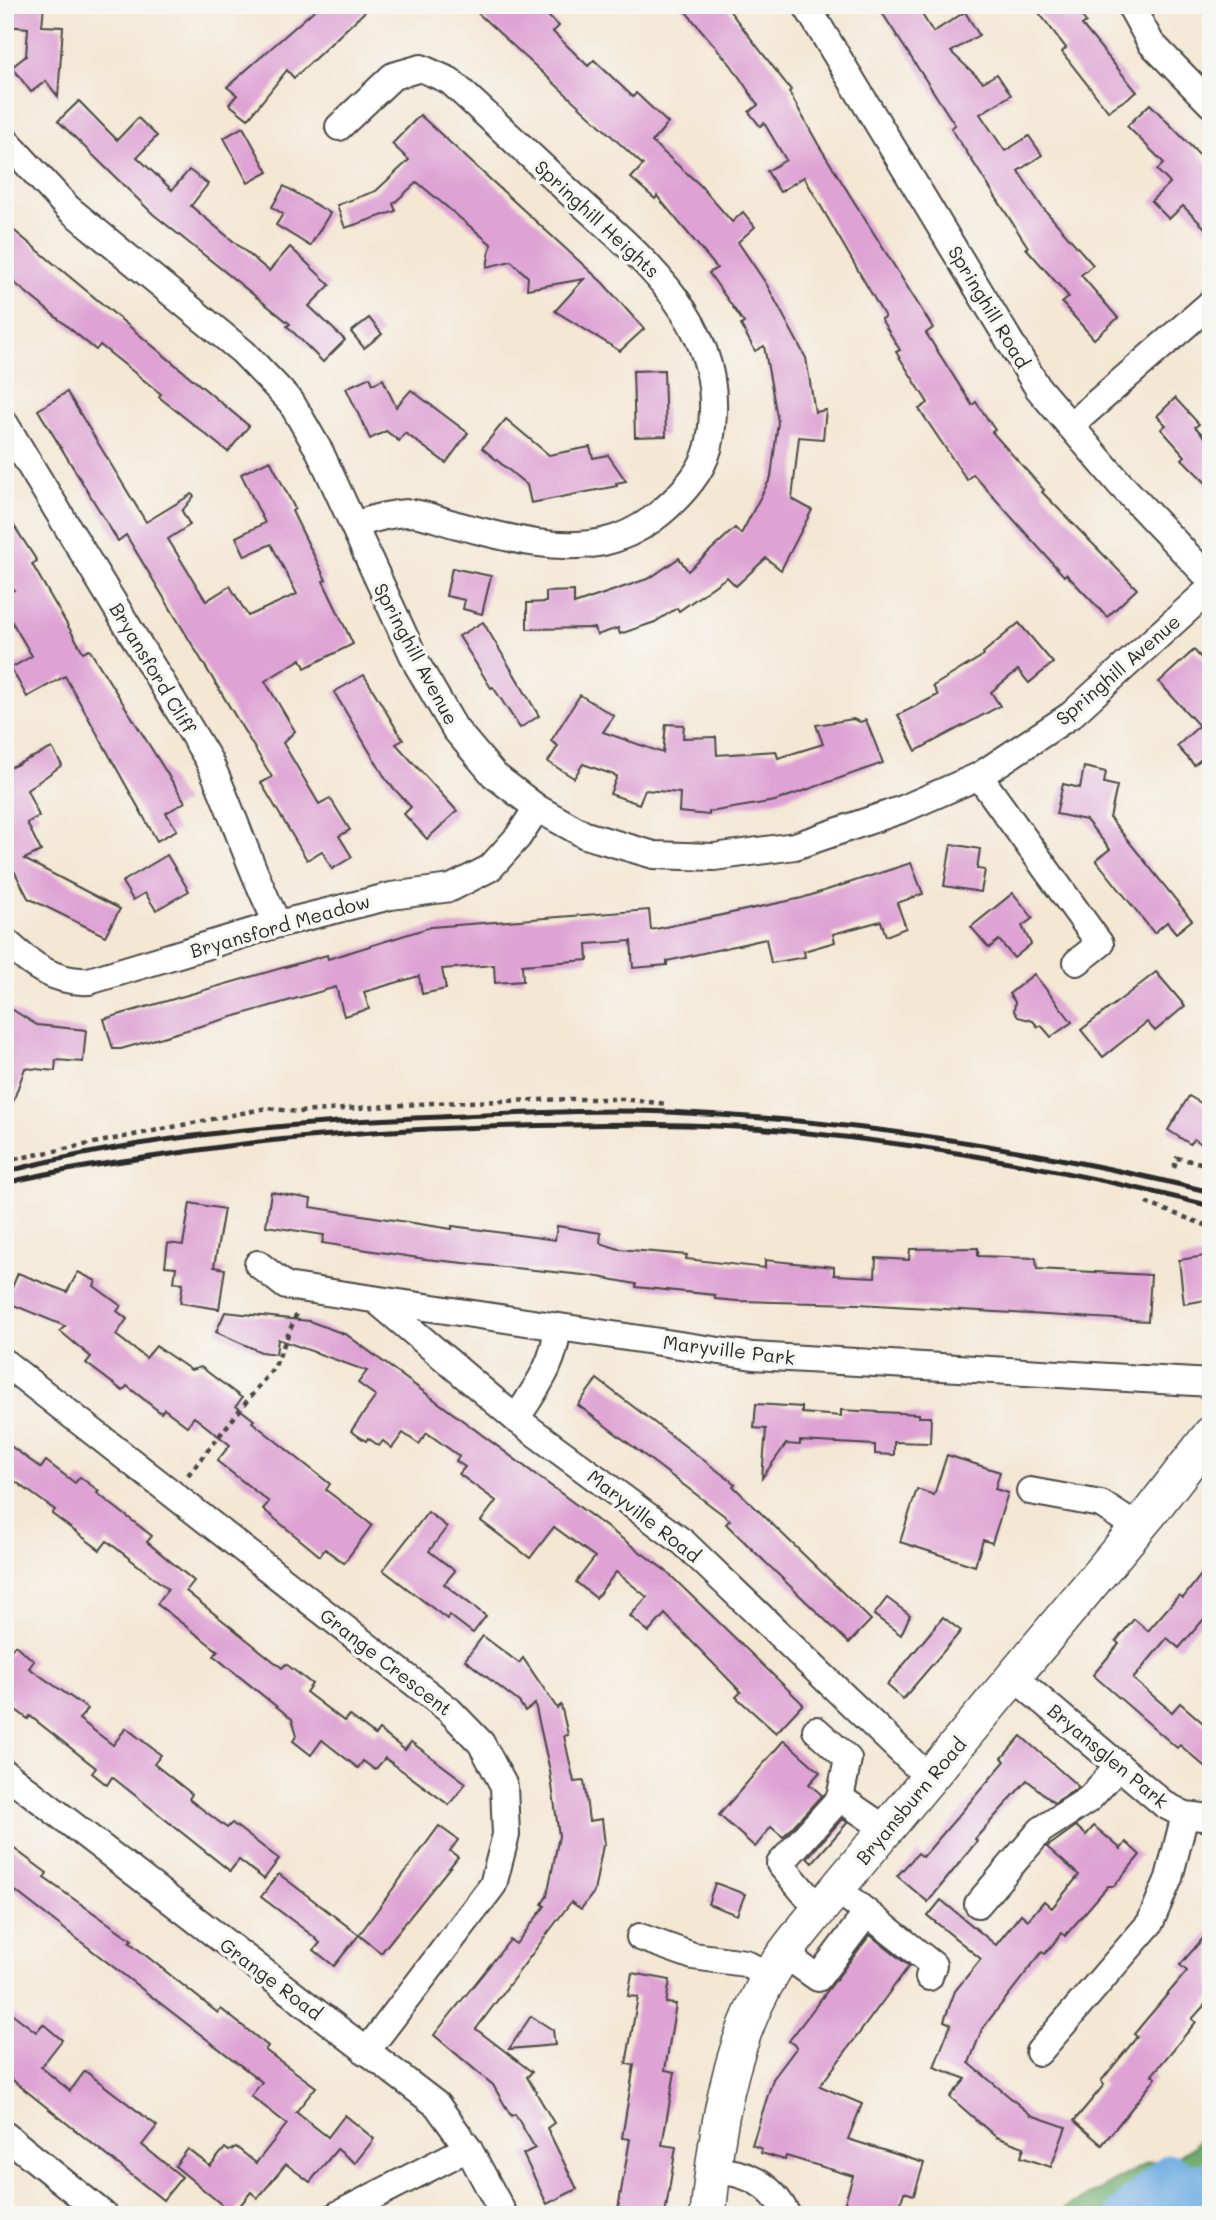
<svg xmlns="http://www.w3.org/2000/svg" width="1216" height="2220" viewBox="0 0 1216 2220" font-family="Mali,sans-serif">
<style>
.forest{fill:#6daa6a;stroke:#4c6a4a;stroke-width:2}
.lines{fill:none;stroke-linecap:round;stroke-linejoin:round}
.stream{stroke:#71ade2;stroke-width:7}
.river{stroke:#71ade2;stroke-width:44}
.building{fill:#dea3d4}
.minor-casing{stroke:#494744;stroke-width:30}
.major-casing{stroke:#494744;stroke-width:38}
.path{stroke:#494744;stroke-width:4.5;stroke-dasharray:5 5;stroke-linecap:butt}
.minor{stroke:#fff;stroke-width:26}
.major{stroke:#fff;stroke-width:35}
.rail{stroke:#2b2b2b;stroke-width:5}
.labels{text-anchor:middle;stroke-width:7;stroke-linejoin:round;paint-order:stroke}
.street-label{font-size:19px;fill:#2b2b2b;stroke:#f6f6f2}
</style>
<rect width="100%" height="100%" fill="#f6f6f2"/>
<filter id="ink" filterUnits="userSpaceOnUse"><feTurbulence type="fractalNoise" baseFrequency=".0143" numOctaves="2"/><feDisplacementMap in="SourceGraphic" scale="14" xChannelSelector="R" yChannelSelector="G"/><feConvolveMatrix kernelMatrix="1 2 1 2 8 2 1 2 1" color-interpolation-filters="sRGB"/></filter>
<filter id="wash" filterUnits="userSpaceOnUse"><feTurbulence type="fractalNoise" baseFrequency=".00686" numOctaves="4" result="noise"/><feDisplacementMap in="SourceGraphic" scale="28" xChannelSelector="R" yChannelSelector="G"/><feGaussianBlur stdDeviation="1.57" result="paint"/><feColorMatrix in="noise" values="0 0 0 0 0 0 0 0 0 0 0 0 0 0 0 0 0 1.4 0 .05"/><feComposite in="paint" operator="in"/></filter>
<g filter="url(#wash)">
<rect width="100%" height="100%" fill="#f4e7d4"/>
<path class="forest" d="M1211 2124V2215H1062L1066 2208 1149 2162 1172 2159 1193 2147Z"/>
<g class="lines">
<path class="stream" d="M1171 2176 1187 2168 1211 2165"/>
<path class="river" d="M1128 2215 1171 2176 1184 2187 1211 2196"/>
</g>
<g id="blocks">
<g class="building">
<path d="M5 5H44L42 26 63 27 58 97 46 81 31 92 12 67 26 56 28 28 5 26Z"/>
<path d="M320 5H372L294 78 287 70 248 119 229 104 237 95 227 87Z"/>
<path d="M469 5H560L549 17 559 26 553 32 588 66 594 60 633 97 636 93 668 123 652 142 700 185 732 222 743 212 755 227 738 242 767 285 806 358 815 412 826 410 823 439 799 437 792 499 812 510 781 570 766 558 736 586 727 577 679 611 677 608 655 622 620 634 618 628 597 635 594 628 527 629V603L546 602V592L574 591V604L650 578 679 558 688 571 735 528 741 534 771 477 778 422 764 346 755 351 741 325 744 323 709 273 717 268 657 196 655 199 631 178 643 165Z"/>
<path d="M680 5H725L791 90 789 92 818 144 933 328 926 333 972 405 976 402 995 430 992 432 1044 490 1042 492 1137 589 1107 617 1066 574 1064 576 973 474 967 480 919 409 928 403 896 352 900 350 881 319 885 317 826 215 804 177 780 192 767 171 786 160 764 123 760 126 749 112 758 105 731 65Z"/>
<path d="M877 5H916L933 32 965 12 979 35 951 52 983 82 997 74 1011 95 980 114 1005 151 1029 136 1042 155 1018 171 1042 207 1093 265 1081 275 1118 318 1094 339 1062 303 1069 297 1026 248 1028 247 951 128 955 125Z"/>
<path d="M1033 5H1073L1086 22 1082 25 1137 92 1108 111 1062 52 1066 48Z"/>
<path d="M79 101 117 140 138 118 157 136 137 157 172 190 189 170 208 184 191 206 269 271 290 247 330 285 309 306 345 340 323 362 287 326 290 324 153 214 58 121Z"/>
<path d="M1150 104 1211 167V234L1183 206 1169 219 1151 201 1170 183 1157 170 1164 163 1127 126Z"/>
<path d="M420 115 603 283 644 329 620 351 555 311 584 279 527 289 528 277 511 261 487 267 491 244 417 182 393 204 396 211 345 228 337 205 376 191 409 160 392 144Z"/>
<path d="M243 127 268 172 248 183 224 138Z"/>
<path d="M284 186 330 213 310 246 276 225 283 214 272 207Z"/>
<path d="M5 223 249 426 228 452 159 397 161 394 100 345 96 350 5 275Z"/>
<path d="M369 318 382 334 364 348 351 332Z"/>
<path d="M664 370 666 436 635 437 633 371Z"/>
<path d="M370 377 373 384 383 379 396 407 411 390 468 433 446 463 405 433 399 441 386 431 370 439 346 388Z"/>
<path d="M67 392 146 522 192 494 194 496 182 511 190 525 168 539 206 601 230 586 248 616 297 594 271 544 245 556 236 537 265 523 241 474 270 460 295 509 292 511 326 580 323 581 353 644 305 668 301 659 265 681 295 731 283 743 319 804 330 798 350 830 339 836 352 857 332 869 322 851 307 860 261 783 272 777 126 535 118 541 38 410Z"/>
<path d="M1175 398 1199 424 1195 427 1211 443V488L1182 459 1185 456 1161 429 1166 425 1157 416Z"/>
<path d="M506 419 549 455 590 447 593 458 608 455 626 481 616 483 617 486 531 503 527 485 482 448Z"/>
<path d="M5 512 37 561 32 564 83 652 89 649 185 802 166 813 177 830 157 841 65 676 27 697 11 668 32 656 5 610V595L14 590 5 575Z"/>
<path d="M452 568 491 576 482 614 463 609 465 600 446 596Z"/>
<path d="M483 622 539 716 520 728 493 687 491 688 459 636Z"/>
<path d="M1019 623 1053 663 1029 683 1018 670 991 692 1000 706 916 751 898 715 938 695 933 686 984 655 983 653Z"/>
<path d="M1194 650 1211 669V751L1194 765 1177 746 1199 726 1159 682Z"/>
<path d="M364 675 403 740 396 744 457 811 427 839 404 814 411 807 387 781 334 692Z"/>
<path d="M580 695 614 716 603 732 663 753 666 724 684 725 683 738 716 737 717 755 776 751 778 758 823 744 816 725 853 719 860 722 866 720 883 763 775 801 709 812V815L679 812 680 793 645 790 639 804 610 794 617 776 583 764 574 778 548 762 558 746 551 741Z"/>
<path d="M52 748 62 765 27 790 39 816 27 823 41 851 24 859 120 909 105 936 28 898 5 853V770Z"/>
<path d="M1084 767 1106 772 1104 783 1117 786 1110 818 1192 920 1176 933 1167 922 1154 933 1096 860 1110 849 1086 820 1056 814 1063 784 1080 788Z"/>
<path d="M951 844 980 849 977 869 985 870 981 892 944 886Z"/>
<path d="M167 855 189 891 156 910 145 893 133 900 122 882Z"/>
<path d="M911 863 923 894 897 903 906 928 886 936 881 921 833 934 835 942 804 951 805 957 771 963 766 939 667 961V965L633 968 631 941 587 944 588 960 522 965 523 981 495 983 494 965 442 969 446 989 422 994 419 976 364 992 369 1009 344 1016 336 987 121 1049H113L104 1019 327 955 328 959 431 927 649 910 651 930 802 898Z"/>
<path d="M1013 893 1033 918 1022 926 1031 944 1014 958 999 940 989 948 971 927Z"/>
<path d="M1156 972 1185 1006 1155 1031 1147 1022 1103 1057 1081 1030Z"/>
<path d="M1034 974 1072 1022 1051 1037 1041 1025 1038 1027 1033 1021 1018 1017 1014 1011 1015 1002 1009 994Z"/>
<path d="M5 1005 37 1025 86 1030 83 1062 56 1060 55 1071 25 1068 8 1116H5Z"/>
<path d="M1189 1096 1211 1109V1150L1194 1139 1190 1144 1168 1130Z"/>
<path d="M271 1192 311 1199 310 1207 452 1229V1226L555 1240 557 1226 601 1233 600 1243 619 1249 687 1255 686 1259 765 1268V1260L834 1267V1275L875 1277 876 1258 909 1260 910 1249 978 1248V1256L1036 1258 1037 1269 1151 1275 1148 1321 859 1304 738 1301 715 1299V1295L636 1287V1284L593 1276 425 1259 322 1243 324 1235 266 1226Z"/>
<path d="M190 1203 224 1209 214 1267 225 1269 219 1309 180 1303 183 1283 174 1282 176 1267 165 1266 168 1243 183 1245Z"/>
<path d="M1211 1255V1299L1184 1304 1179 1260Z"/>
<path d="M78 1272 96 1281 94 1286 121 1306 117 1311 127 1319 116 1335 146 1358 156 1346 191 1370 201 1367 242 1398 236 1406 254 1420 252 1422 330 1484 326 1490 372 1525 344 1563 325 1549 320 1556 263 1509 269 1502 217 1461 230 1445 194 1417 187 1426 164 1409 161 1413 127 1386 123 1391 86 1363 91 1357 60 1331 65 1326 6 1302 18 1273 67 1292Z"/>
<path d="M225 1312 309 1321 347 1335 666 1571 803 1704 776 1733 736 1697 741 1692 665 1614 649 1632 630 1616 647 1597 616 1572 596 1598 576 1582 595 1557 554 1527 530 1558 481 1521 496 1501 459 1474 465 1467 456 1461 459 1456 427 1433 419 1444 403 1433 392 1448 383 1441 379 1446 368 1438 366 1441 351 1431 376 1396 358 1383 367 1371 278 1339 276 1354 261 1352 216 1332Z"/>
<path d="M597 1379 735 1484 733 1486 871 1620 849 1643 726 1524 730 1520 578 1405Z"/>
<path d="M756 1404 802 1407V1413L841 1416V1410L919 1414V1417H931L930 1443 894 1442V1455L875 1454V1445L800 1441V1445L786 1444 762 1478 766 1429 754 1428Z"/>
<path d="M5 1442 41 1468 46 1461 75 1483 80 1477 99 1491 97 1493 152 1536 147 1542 194 1581 186 1591 282 1668 286 1664 312 1684 306 1692 344 1721 349 1715 375 1735 379 1730 405 1750 411 1742 466 1783 449 1805 385 1758 375 1770 363 1761 358 1768 322 1740 311 1755 293 1741 297 1735 292 1719 214 1656 218 1651 157 1604 168 1589 107 1541 100 1550 52 1514 55 1510 5 1474Z"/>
<path d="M947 1455 1000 1472 995 1489 1008 1493 992 1543 983 1540 975 1566 900 1542 917 1489 934 1495Z"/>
<path d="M428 1512 447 1527 429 1551 455 1571 444 1584 486 1616 473 1633 449 1615 447 1619 383 1570Z"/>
<path d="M1211 1562V1611L1179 1648 1167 1638 1133 1679 1172 1712 1180 1703 1211 1730V1772L1180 1745 1177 1748 1093 1675 1119 1644 1116 1641 1134 1619 1148 1631 1179 1595 1183 1598Z"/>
<path d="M887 1598 910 1615 901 1635 874 1615Z"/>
<path d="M943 1617 961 1631 903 1699 887 1685Z"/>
<path d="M483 1636 519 1663 523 1658 557 1708 561 1705 568 1735 564 1736 574 1782 584 1781 589 1821 602 1819 605 1845H603L594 1892 581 1909 571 1902 476 2029 532 2072 527 2077 554 2123 547 2128 577 2189 547 2204 523 2154 535 2148 515 2114 511 2116 493 2085 434 2035 510 1940 516 1944 545 1906 542 1904 547 1896 559 1836 550 1771 535 1704 525 1711 519 1702 465 1660Z"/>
<path d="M15 1645 34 1661 29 1668 88 1709 79 1719 113 1745 126 1728 161 1755 154 1764 192 1794 189 1799 227 1828 232 1823 279 1859 264 1879 239 1860 230 1871 112 1777 107 1785 92 1773 96 1768 30 1716 28 1719 9 1705 13 1701 5 1694V1658Z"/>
<path d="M1021 1736 1079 1787 1054 1803 1027 1780 975 1839 977 1841 928 1902 897 1876 918 1853 923 1857 1005 1761 1002 1758Z"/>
<path d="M784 1740 820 1772 809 1784 822 1795 783 1837 771 1827 755 1847 719 1815Z"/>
<path d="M842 1819 848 1822 812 1863 807 1858Z"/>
<path d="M439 1826 458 1840 450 1851 458 1857 381 1953 359 1935Z"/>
<path d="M1076 1826 1086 1835 1094 1826 1121 1849 1126 1842 1140 1855 1114 1886H1108L1065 1936 1062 1933 1045 1954 1042 1952 982 2029 969 2063 1031 2115 1066 2127 1051 2167 1021 2157 1024 2147 996 2137 950 2097 966 2079 934 2067 951 2024 944 2021 955 1991 981 1959 928 1916 941 1900 996 1945 1021 1914 1028 1920 1044 1901 1052 1908 1079 1875 1047 1847Z"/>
<path d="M5 1842 47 1873 44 1878 132 1940 129 1942 179 1982 218 2013 221 2009 268 2046 265 2050 316 2087 296 2112 328 2137 345 2115 374 2139 355 2163 337 2149 310 2182 286 2164 258 2198 251 2192 233 2214 175 2166 188 2149 210 2166 225 2148 229 2151 236 2147 256 2163 287 2124 251 2096 262 2082 5 1883Z"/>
<path d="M279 1874 359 1935 334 1966 314 1950 320 1943 313 1936 261 1897Z"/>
<path d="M715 1883 745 1894 737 1915 708 1904Z"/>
<path d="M1211 1929V1998L1192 2019 1196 2022 1152 2075 1156 2078 1102 2145 1074 2121 1104 2085 1101 2081 1137 2037 1134 2034 1187 1971 1180 1965Z"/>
<path d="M870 1935 909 1966 820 2086 862 2104 848 2139 924 2163 914 2195 904 2192 897 2215H841L853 2176 786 2156 785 2160 761 2153 762 2149 752 2145 773 2079 797 2047 789 2041Z"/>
<path d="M632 1973 670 1980 666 2003 676 2004 665 2070 675 2072 662 2145 676 2147 665 2215 618 2209 630 2139 622 2138 634 2065 626 2064 638 1997 628 1996Z"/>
<path d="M5 2008 36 2032 43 2024 62 2040 41 2067 70 2091 85 2071 157 2126 142 2145 182 2177 163 2200 5 2074Z"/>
<path d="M531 2016 553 2030 555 2045 509 2049Z"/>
</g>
</g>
</g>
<g filter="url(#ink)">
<use href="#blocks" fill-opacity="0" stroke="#494744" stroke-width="2"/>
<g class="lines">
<g class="minor-casing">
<g id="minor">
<path d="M806 5 1038 388 1120 484 1211 580"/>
<path d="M1130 5 1151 43 1211 104"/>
<path d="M339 127 393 76 421 68 450 81C489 117 528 153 566 189 631 249 717 313 713 411 712 438 709 458 692 480 670 509 639 534 603 542 553 552 504 537 457 525 442 521 426 514 411 513 391 513 373 519 354 525"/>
<path d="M5 140 68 208 243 352 291 402 320 452 418 666 455 729 494 775 537 808 585 835 654 855 714 857 795 846 903 809 979 776 1071 715 1211 588"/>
<path d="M5 424 208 759C234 813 250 871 278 924"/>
<path d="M1070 426 1211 303"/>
<path d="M979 776 1100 944 1077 962"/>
<path d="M5 941C30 964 54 983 89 981L278 924 391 896 451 888 490 868 518 837 537 808"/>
<path d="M258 1264 286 1286 753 1356 1211 1383"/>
<path d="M376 1300 516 1419 684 1543 929 1778"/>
<path d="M5 1363 449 1710 481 1743 504 1786 506 1835 493 1885 366 2052"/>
<path d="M516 1419C535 1389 556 1363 557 1327"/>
<path d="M1030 1491 1101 1504 1138 1528"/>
<path d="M1014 1677 1165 1805 1185 1815 1211 1818"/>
<path d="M816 1730 848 1759 840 1798"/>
<path d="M5 1773 437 2105 468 2148 504 2215"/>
<path d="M837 1889 933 1965 929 1977"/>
<path d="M978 1904 1041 1830 1089 1799 1119 1766"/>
<path d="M819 1910 780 1864 840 1798 887 1830"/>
<path d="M640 1937 693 1956 745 1963 770 1977"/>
<path d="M784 1954 818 1978 867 1913"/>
<path d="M1039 2052 1150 1923 1169 1878 1185 1815"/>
<path d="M5 2135 104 2215"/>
<path d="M713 2170C746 2172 771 2183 787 2215"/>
<path d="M337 2215 468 2148"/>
</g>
</g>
<g class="major-casing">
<path id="major" d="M708 2215C716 2132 729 2043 773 1971 786 1949 803 1930 819 1910L1149 1514 1211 1434"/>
</g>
<g class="path">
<path d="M5 1161 267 1108 298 1112 434 1103 573 1099H623L667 1104"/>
<path d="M1174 1168 1177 1158 1211 1165"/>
<path d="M1146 1203 1211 1227"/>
<path d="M188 1475 275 1366 297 1313"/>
</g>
<use href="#minor" class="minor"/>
<use href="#major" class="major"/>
<g class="rail">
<path d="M5 1172C147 1135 296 1122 441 1117 516 1114 593 1109 667 1112 851 1120 1032 1148 1211 1192"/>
<path d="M5 1183C67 1168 129 1160 192 1151 301 1134 410 1129 521 1126 611 1124 700 1122 790 1131 931 1145 1073 1171 1211 1206"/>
</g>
</g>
</g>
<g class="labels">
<g class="street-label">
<text transform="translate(597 219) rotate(43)" y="7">Springhill Heights</text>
<text transform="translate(989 307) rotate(59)" y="7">Springhill Road</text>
<text transform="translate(416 654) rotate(62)" y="7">Springhill Avenue</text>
<text transform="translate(153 668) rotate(59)" y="7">Bryansford Cliff</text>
<text transform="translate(1118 670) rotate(-41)" y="7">Springhill Avenue</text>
<text transform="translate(280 926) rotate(-16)" y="7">Bryansford Meadow</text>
<text transform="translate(729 1350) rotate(7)" y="7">Maryville Park</text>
<text transform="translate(644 1516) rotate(38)" y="7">Maryville Road</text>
<text transform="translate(386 1662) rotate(38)" y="7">Grange Crescent</text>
<text transform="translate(1108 1756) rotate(40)" y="7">Bryansglen Park</text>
<text transform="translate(911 1801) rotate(-50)" y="7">Bryansburn Road</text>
<text transform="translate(271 1979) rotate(37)" y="7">Grange Road</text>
</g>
</g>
<rect width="1216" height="2220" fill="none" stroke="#f6f6f2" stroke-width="28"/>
</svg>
